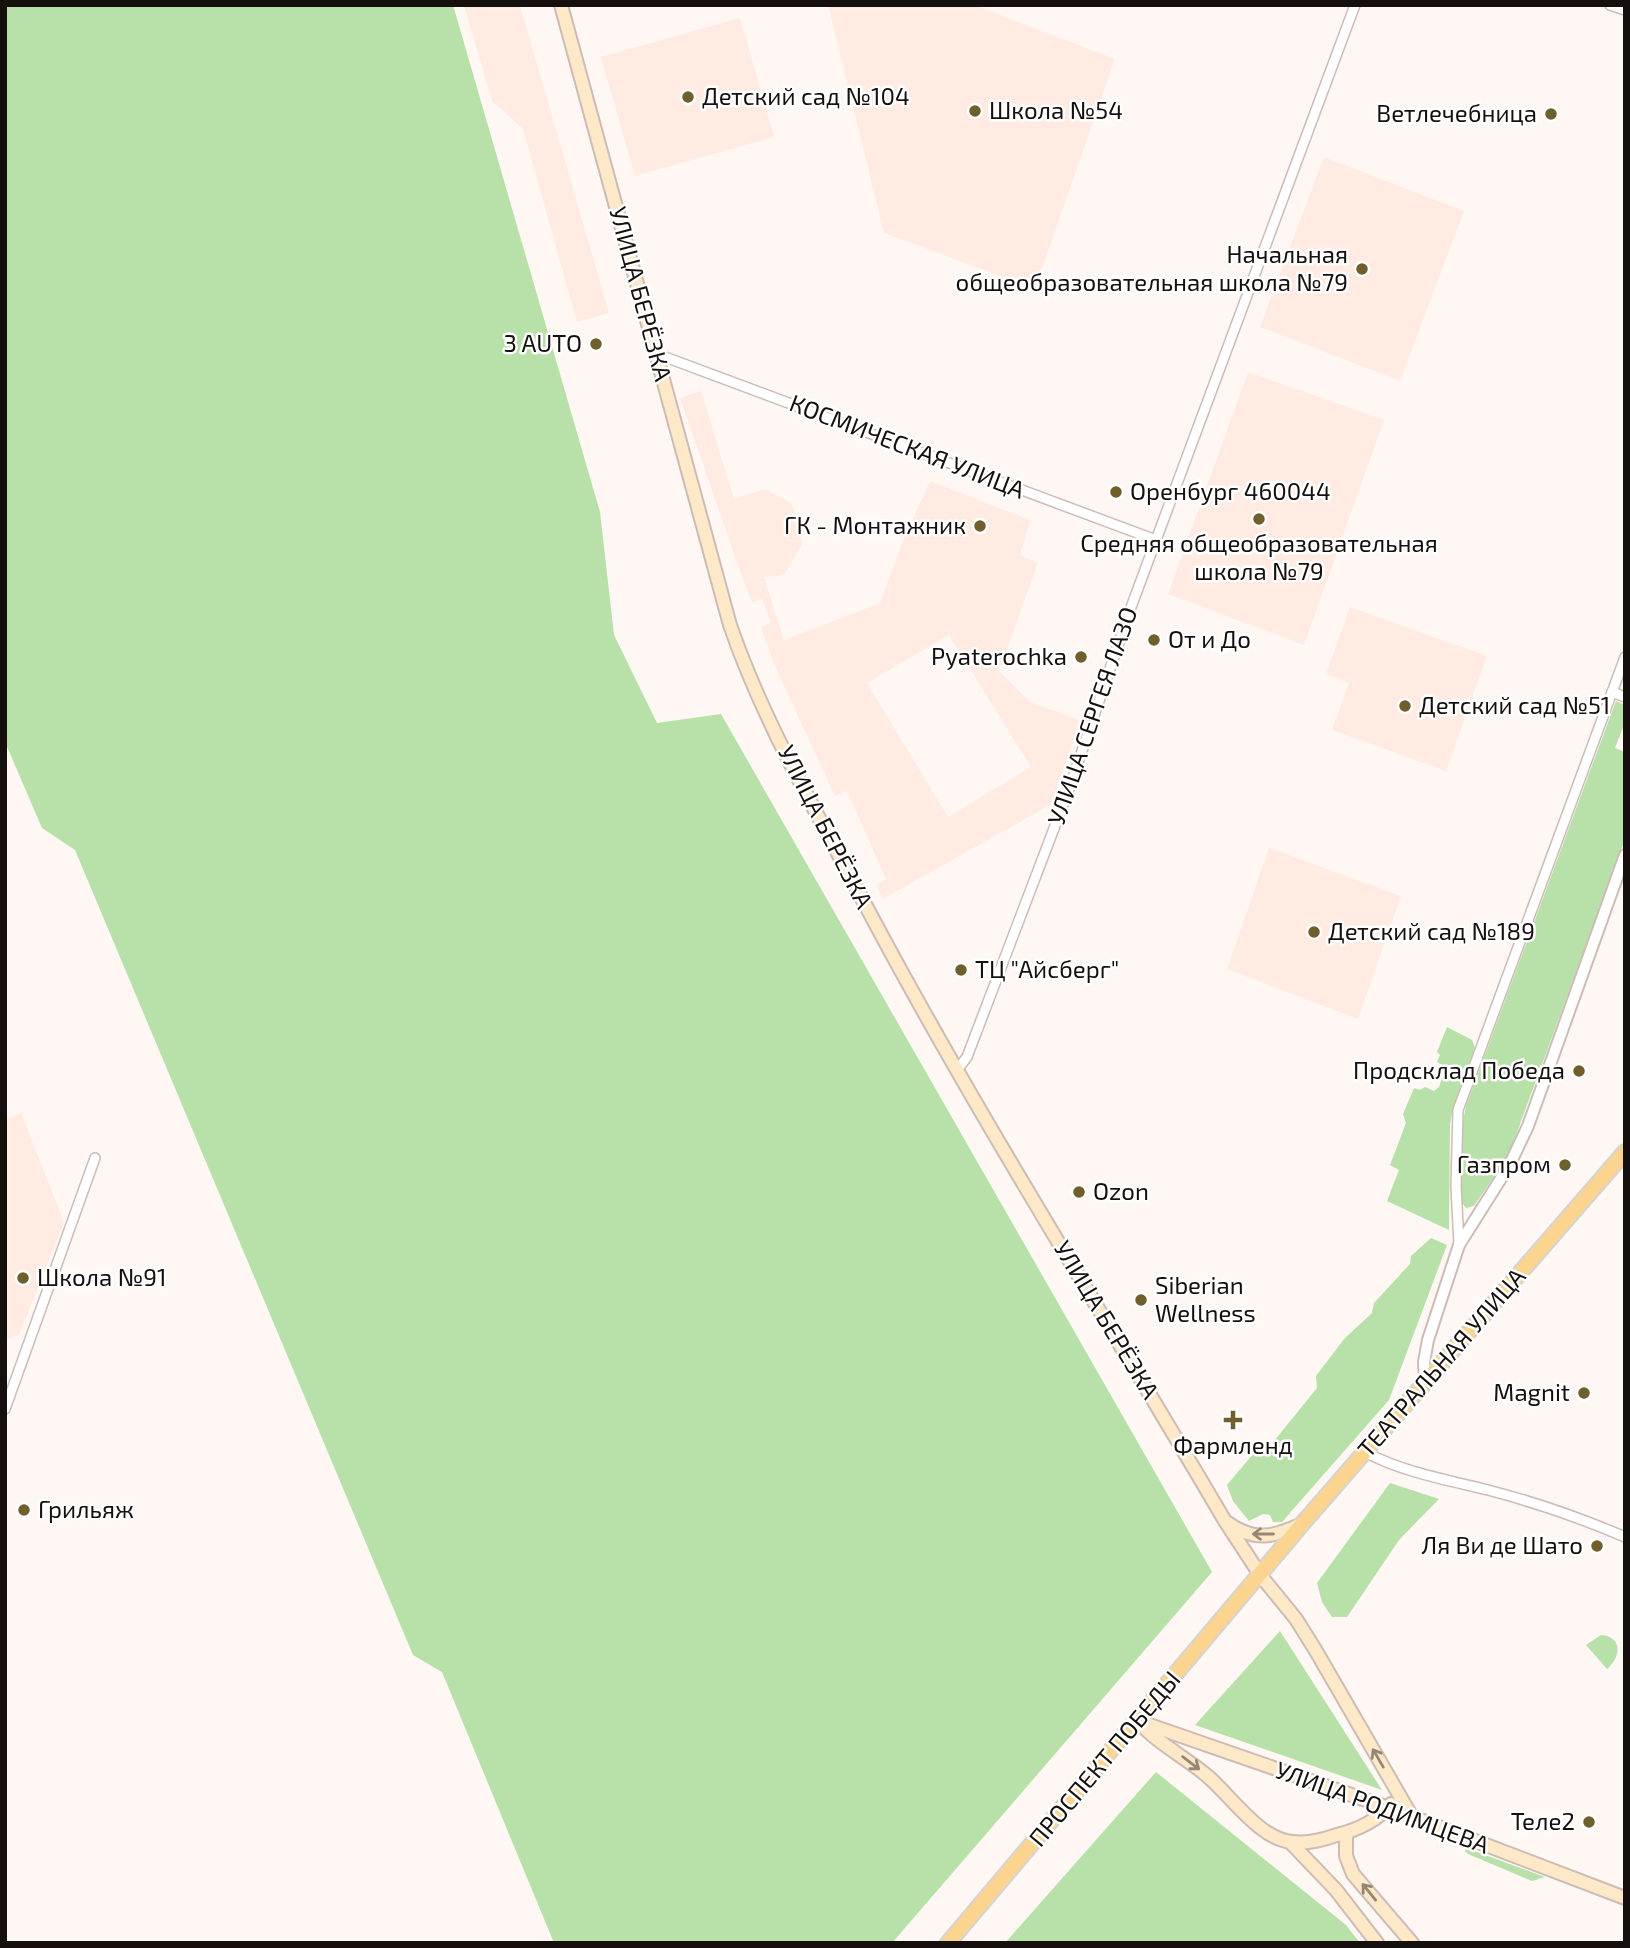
<svg xmlns="http://www.w3.org/2000/svg" width="1630" height="1948" viewBox="0 0 1630 1948" font-family="'Exo 2',sans-serif">
<style>
.built{fill:#ffebe2;fill-rule:evenodd}
.green{fill:#b8e0a9}
.lines{fill:none;stroke-linecap:round;stroke-linejoin:round}
.minor-casing{stroke:#cdbcb5;stroke-width:12}
.tertiary-casing{stroke:#cdbcb5;stroke-width:14}
.secondary-casing{stroke:#cdbcb5;stroke-width:16}
.primary-casing{stroke:#d5d4d3;stroke-width:18}
.minor{stroke:#fff;stroke-width:9}
.tertiary{stroke:#fff;stroke-width:10}
.secondary{stroke:#fde9c8;stroke-width:12}
.primary{stroke:#fbd490;stroke-width:14}
.oneway{stroke:#958774}
.poi-dot{fill:#6f5f2d;stroke:#fff;stroke-width:2.5}
.labels{text-anchor:middle;stroke-width:5;stroke-linejoin:round;paint-order:stroke}
.poi-label{font-size:24px;fill:#150f0d;stroke:#fff;text-anchor:start}
.street-label{font-size:24px;fill:#150f0d;stroke:#fff}
</style>
<rect width="100%" height="100%" fill="#fef7f4"/>
<g class="built">
<path d="M464 5H520L609 313 577 322 523 129 492 101Z"/>
<path d="M828 5H974L1115 59 1035 289 884 233Z"/>
<path d="M740 18 774 137 635 176 601 57Z"/>
<path d="M1324 157 1464 211 1400 381 1260 327Z"/>
<path d="M1248 372 1384 420 1304 645 1168 594Z"/>
<path d="M701 391 734 499 765 489 791 503 800 526 802 545 784 575 764 577 784 640 880 603 903 541 930 481 1030 520 1020 555 1038 563 999 671 1030 702 1080 720 1052 804 883 899 876 885 886 879 847 791 835 796 774 664 761 627 771 623 762 599 752 602 740 571 680 398ZM949 635 1031 767 948 817 867 683Z"/>
<path d="M1350 607 1487 656 1446 771 1332 730 1349 683 1326 674Z"/>
<path d="M1269 848 1401 896 1358 1019 1227 969Z"/>
<path d="M21 1113 64 1222 19 1335 5 1340V1120Z"/>
</g>
<g class="green">
<path d="M5 5H453L600 512 614 635 657 723 721 714 1212 1572 892 1943H554L442 1672 413 1655 75 850 42 828 5 742Z"/>
<path d="M1616 701 1625 705V722L1615 748 1625 752V839L1509 1154 1474 1206 1466 1208 1462 1203 1461 1132 1466 1106Z"/>
<path d="M1447 1027 1472 1040 1475 1048 1452 1112 1450 1125 1449 1230 1387 1201 1399 1170 1390 1165 1406 1123 1403 1114 1414 1088 1420 1090 1425 1087 1434 1091 1439 1087 1446 1067 1437 1062 1440 1055 1437 1052Z"/>
<path d="M1431 1238 1447 1245 1389 1400 1282 1522H1273L1270 1515 1263 1514 1249 1521 1233 1501 1227 1485 1254 1453 1266 1451 1317 1388 1316 1376 1344 1339 1372 1313 1374 1303 1410 1264 1411 1256Z"/>
<path d="M1390 1483 1439 1499 1399 1540 1347 1617H1332L1322 1602 1317 1583Z"/>
<path d="M1280 1631 1382 1790 1195 1725Z"/>
<path d="M1601 1635C1623 1637 1621 1657 1607 1669L1586 1645Z"/>
<path d="M1156 1772 1346 1925 1360 1943H1005Z"/>
<path d="M1466 1848 1545 1877 1532 1881 1468 1854 1465 1851Z"/>
</g>
<g class="lines">
<g class="minor-casing">
<g id="minor">
<path d="M1610 5 1625 10"/>
<path d="M657 354 1156 540"/>
<path d="M1612 692 1625 697"/>
<path d="M957 1070 967 1057 1069 789 1130 610 1355 5"/>
<path d="M1459 1245 1456 1186 1458 1110 1625 657"/>
<path d="M5 1409 95 1158"/>
<path d="M1365 1452C1402 1472 1447 1480 1488 1490 1534 1502 1581 1518 1625 1537"/>
</g>
</g>
<g class="tertiary-casing">
<path id="tertiary" d="M1425 1383 1424 1362 1428 1340 1459 1245 1510 1164 1528 1126 1625 855"/>
</g>
<g class="secondary-casing">
<g id="secondary">
<path d="M561 5 730 625C762 718 812 804 858 891 971 1106 1102 1311 1225 1521L1261 1576 1296 1619 1316 1651 1412 1817"/>
<path d="M1228 1523C1254 1542 1274 1537 1302 1524"/>
<path d="M1138 1721 1389 1808 1625 1898"/>
<path d="M1138 1721C1157 1743 1183 1756 1205 1774 1230 1794 1259 1840 1293 1842 1309 1844 1325 1839 1340 1834 1357 1830 1380 1819 1391 1804"/>
<path d="M1346 1833V1856L1353 1874 1412 1943"/>
<path d="M1291 1843 1336 1890 1377 1943"/>
</g>
</g>
<g class="primary-casing">
<path id="primary" d="M948 1943 1303 1523 1625 1152"/>
</g>
<use href="#minor" class="minor"/>
<use href="#tertiary" class="tertiary"/>
<use href="#secondary" class="secondary"/>
<use href="#primary" class="primary"/>
</g>
<defs><path id="oneway-shaft" d="M-6 0H5M1.5-3L5.5 0L1.5 3" fill="none" stroke-width="1.6" stroke-linecap="round" stroke-linejoin="round" transform="scale(1.75)"/></defs>
<g class="oneway">
<use href="#oneway-shaft" transform="translate(1263 1534) rotate(-180)"/>
<use href="#oneway-shaft" transform="translate(1378 1758) rotate(-120)"/>
<use href="#oneway-shaft" transform="translate(1191 1763) rotate(37)"/>
<use href="#oneway-shaft" transform="translate(1369 1892) rotate(-129)"/>
</g>
<g class="poi-dot">
<circle cx="688" cy="97" r="7"/>
<circle cx="975" cy="111" r="7"/>
<circle cx="1551" cy="114" r="7"/>
<circle cx="1362" cy="269" r="7"/>
<circle cx="596" cy="344" r="7"/>
<circle cx="1116" cy="492" r="7"/>
<circle cx="1259" cy="519" r="7"/>
<circle cx="980" cy="526" r="7"/>
<circle cx="1154" cy="640" r="7"/>
<circle cx="1081" cy="657" r="7"/>
<circle cx="1405" cy="706" r="7"/>
<circle cx="1314" cy="932" r="7"/>
<circle cx="961" cy="970" r="7"/>
<circle cx="1579" cy="1071" r="7"/>
<circle cx="1565" cy="1165" r="7"/>
<circle cx="1079" cy="1192" r="7"/>
<circle cx="23" cy="1278" r="7"/>
<circle cx="1141" cy="1300" r="7"/>
<circle cx="1584" cy="1393" r="7"/>
<path d="M1229.5 1409.5h7v7h7v7h-7v7h-7v-7h-7v-7h7z"/>
<circle cx="24" cy="1510" r="7"/>
<circle cx="1597" cy="1546" r="7"/>
<circle cx="1589" cy="1822" r="7"/>
</g>
<g class="labels">
<g class="poi-label">
<text x="702" y="105">Детский сад №104</text>
<text x="989" y="119">Школа №54</text>
<text x="1537" y="122" text-anchor="end">Ветлечебница</text>
<text x="1348" y="263" text-anchor="end">Начальная<tspan x="1348" dy="28">общеобразовательная школа №79</tspan></text>
<text x="582" y="352" text-anchor="end">3 AUTO</text>
<text x="1130" y="500">Оренбург 460044</text>
<text x="966" y="534" text-anchor="end">ГК - Монтажник</text>
<text x="1259" y="552" text-anchor="middle">Средняя общеобразовательная<tspan x="1259" dy="28">школа №79</tspan></text>
<text x="1168" y="648">От и До</text>
<text x="1067" y="665" text-anchor="end">Pyaterochka</text>
<text x="1419" y="714">Детский сад №51</text>
<text x="1328" y="940">Детский сад №189</text>
<text x="975" y="978">ТЦ "Айсберг"</text>
<text x="1565" y="1079" text-anchor="end">Продсклад Победа</text>
<text x="1551" y="1173" text-anchor="end">Газпром</text>
<text x="1093" y="1200">Ozon</text>
<text x="37" y="1286">Школа №91</text>
<text x="1155" y="1294">Siberian<tspan x="1155" dy="28">Wellness</tspan></text>
<text x="1570" y="1401" text-anchor="end">Magnit</text>
<text x="1233" y="1454" text-anchor="middle">Фармленд</text>
<text x="38" y="1518">Грильяж</text>
<text x="1583" y="1554" text-anchor="end">Ля Ви де Шато</text>
<text x="1575" y="1830" text-anchor="end">Теле2</text>
</g>
<g class="street-label">
<text transform="translate(640 294) rotate(75)" y="8">УЛИЦА БЕРЁЗКА</text>
<text transform="translate(907 447) rotate(21)" y="8">КОСМИЧЕСКАЯ УЛИЦА</text>
<text transform="translate(1093 716) rotate(-71)" y="8">УЛИЦА СЕРГЕЯ ЛАЗО</text>
<text transform="translate(825 827) rotate(63)" y="8">УЛИЦА БЕРЁЗКА</text>
<text transform="translate(1106 1320) rotate(59)" y="8">УЛИЦА БЕРЁЗКА</text>
<text transform="translate(1442 1363) rotate(-49)" y="8">ТЕАТРАЛЬНАЯ УЛИЦА</text>
<text transform="translate(1105 1759) rotate(-50)" y="8">ПРОСПЕКТ ПОБЕДЫ</text>
<text transform="translate(1382 1808) rotate(20)" y="8">УЛИЦА РОДИМЦЕВА</text>
</g>
</g>
<rect width="1630" height="1948" fill="none" stroke="#150f0d" stroke-width="14"/>
</svg>
